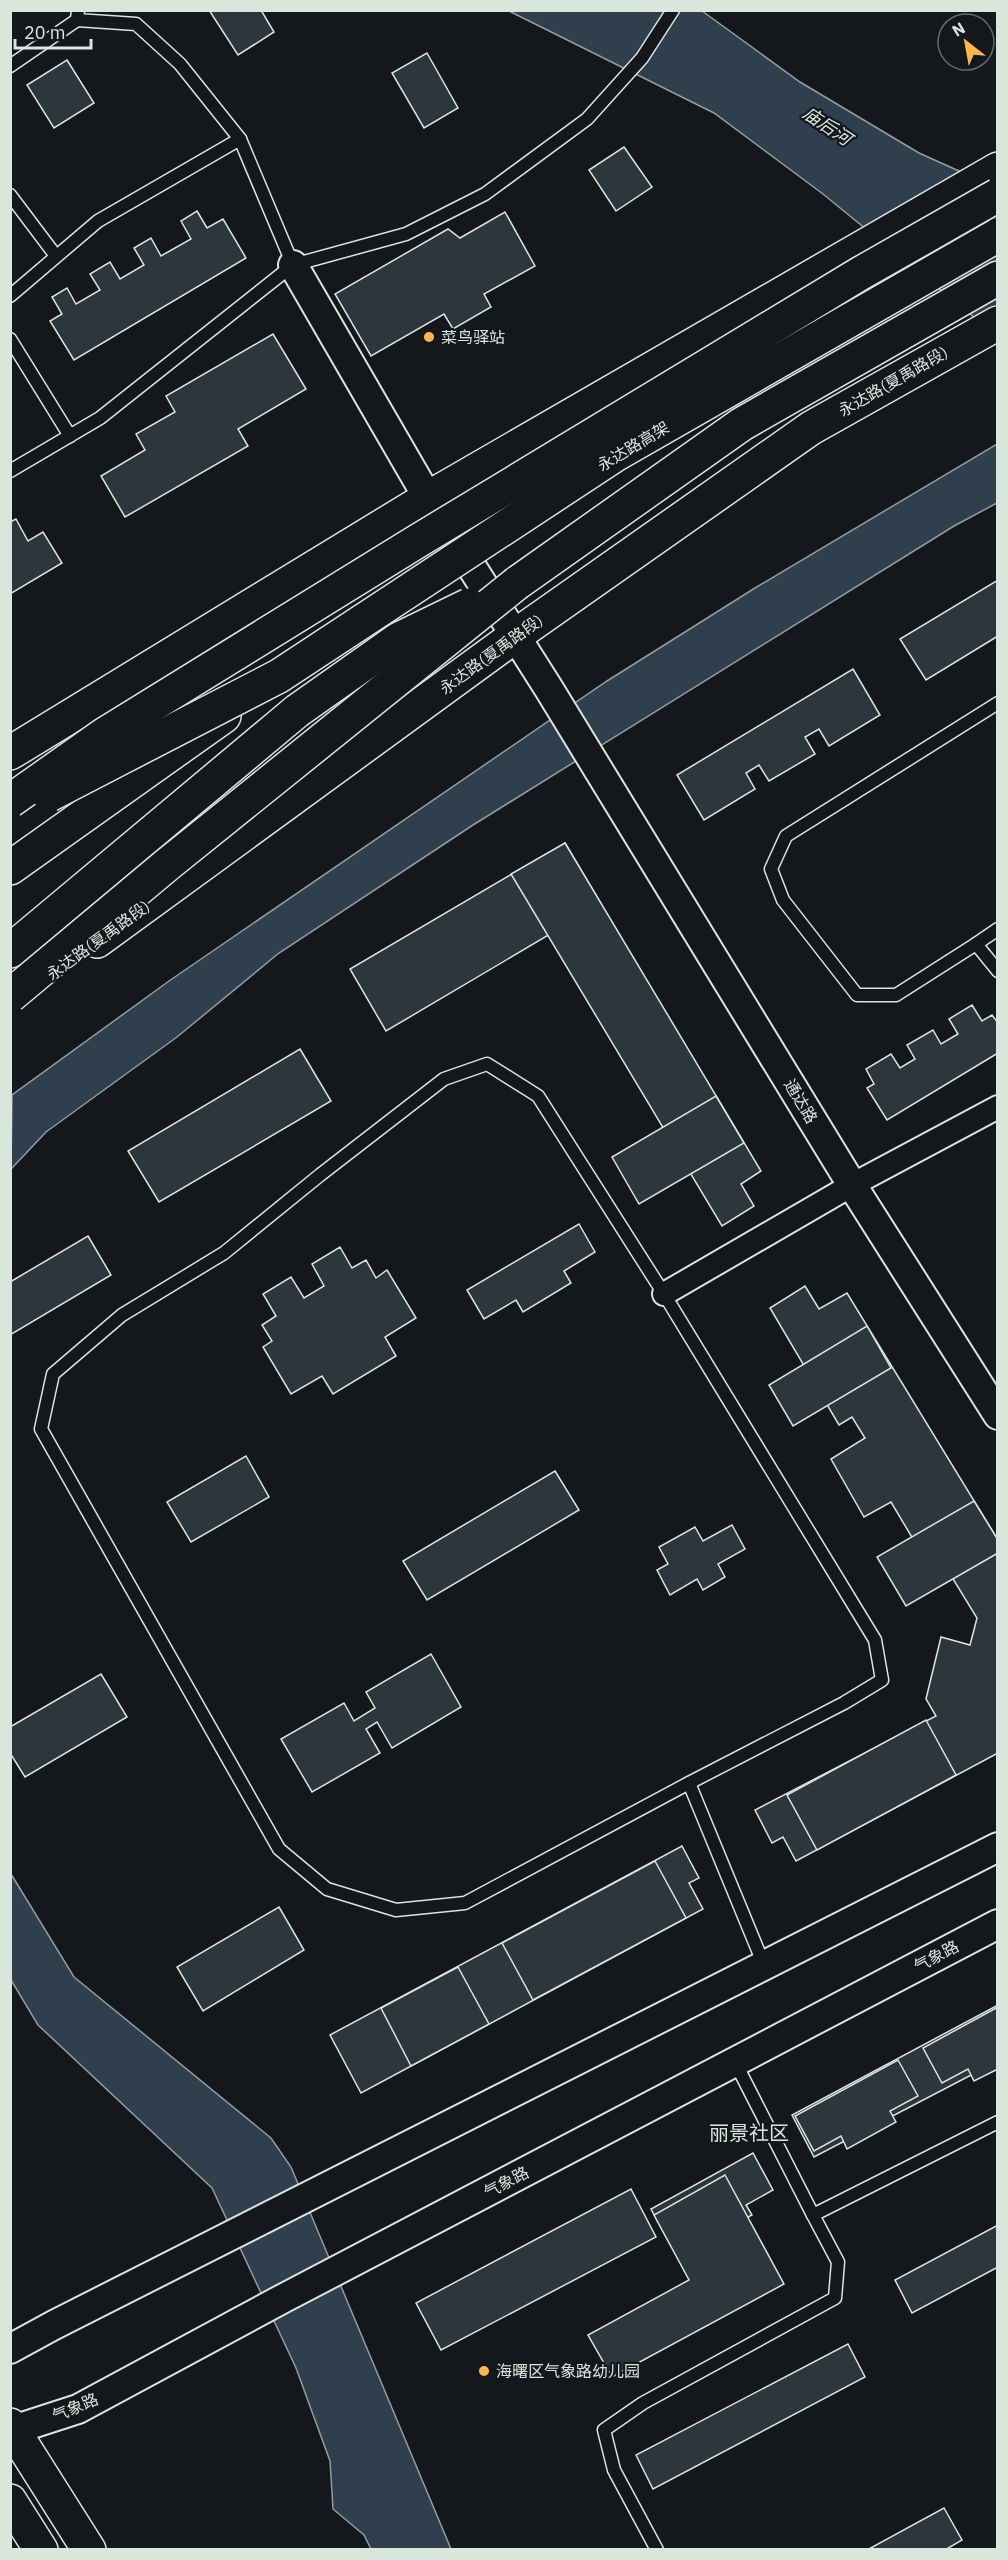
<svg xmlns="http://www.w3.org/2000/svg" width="1008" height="2560" viewBox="0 0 1008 2560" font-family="'IBM Plex Sans','Noto Sans SC',sans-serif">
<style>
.water{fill:#2f3f4d;stroke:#939e99;stroke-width:1.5}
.building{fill:#2c363c;stroke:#d8e6dc;stroke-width:1.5}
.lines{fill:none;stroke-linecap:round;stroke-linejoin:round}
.service-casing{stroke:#d8e6dc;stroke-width:15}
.minor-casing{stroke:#d8e6dc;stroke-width:26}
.tertiary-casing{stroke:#d8e6dc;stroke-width:32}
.primary-casing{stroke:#d8e6dc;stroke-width:36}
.trunk-casing{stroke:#d8e6dc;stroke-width:36}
.service{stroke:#14181c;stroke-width:12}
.minor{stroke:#14181c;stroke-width:22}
.tertiary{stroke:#14181c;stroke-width:28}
.primary{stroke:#14181c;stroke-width:33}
.trunk{stroke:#14181c;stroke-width:33}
.trunk-bridge-casing{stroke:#d8e6dc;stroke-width:36;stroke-linecap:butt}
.trunk-bridge{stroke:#14181c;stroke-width:33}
.poi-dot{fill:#ffb74d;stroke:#14181c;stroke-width:2}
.labels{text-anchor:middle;stroke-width:4.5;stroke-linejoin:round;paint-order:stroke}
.poi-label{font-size:16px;fill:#d8e6dc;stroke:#14181c;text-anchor:start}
.street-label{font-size:16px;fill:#d8e6dc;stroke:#14181c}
.water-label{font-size:18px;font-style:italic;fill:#d8e6dc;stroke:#14181c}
.quarter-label{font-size:20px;fill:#d8e6dc;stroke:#14181c}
</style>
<rect width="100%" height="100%" fill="#14181c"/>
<g class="water">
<path d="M509 11H702L800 82 919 153 997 188V336L823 194 714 113Z"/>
<path d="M997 444V503L954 526 473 825 279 953 177 1037 46 1132 11 1169 12 1095 169 981 607 681 755 588Z"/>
<path d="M11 1874 74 1977 271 2138 291 2167 451 2549H371L364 2535 333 2509 330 2461 296 2368 212 2188 38 2025 11 1980Z"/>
</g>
<g class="building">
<path d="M209 10H261L274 32 238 55Z"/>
<path d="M427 53 458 108 424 128 392 73Z"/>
<path d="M67 60 94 103 54 128 27 85Z"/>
<path d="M624 147 652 187 616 211 589 170Z"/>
<path d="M197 211 207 228 223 219 246 258 74 360 50 321 62 314 52 297 67 288 76 304 100 290 90 274 110 262 120 279 144 265 134 248 151 238 161 256 191 239 181 221Z"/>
<path d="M505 212 535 266 484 294 491 307 453 329 444 314 371 356 335 294 448 229 460 238Z"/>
<path d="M273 334 306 389 238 429 248 446 125 517 101 476 145 450 136 434 175 412 166 396Z"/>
<path d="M16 519 28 541 43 532 62 563 10 594V522Z"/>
<path d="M998 580V636L926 680 900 639Z"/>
<path d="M853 669 880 715 829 746 819 729 805 737 815 754 769 781 759 765 746 773 755 789 704 820 677 775Z"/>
<path d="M565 843 601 904 386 1031 350 969Z"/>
<path d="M565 843 761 1171 741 1184 754 1206 722 1226 511 874Z"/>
<path d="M972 1005 982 1021 992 1015 998 1023V1053L887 1120 867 1088 874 1084 866 1069 891 1054 900 1068 915 1059 907 1045 933 1030 941 1044 958 1034 949 1019Z"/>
<path d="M300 1049 331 1101 159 1202 128 1151Z"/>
<path d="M716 1096 744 1143 639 1204 612 1157Z"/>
<path d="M579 1224 595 1252 564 1271 571 1283 523 1312 516 1300 484 1319 467 1290Z"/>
<path d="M88 1236 111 1275 10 1335V1282Z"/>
<path d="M340 1247 352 1268 366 1260 376 1278 387 1270 416 1318 385 1337 396 1356 333 1394 322 1376 291 1394 263 1347 272 1341 262 1325 276 1316 263 1294 291 1277 304 1298 324 1286 312 1264Z"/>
<path d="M805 1286 819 1309 847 1293 998 1540V1753L796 1861 783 1837 772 1843 755 1810 936 1716 926 1699 941 1637 970 1645 977 1618 944 1564 932 1571 891 1502 864 1517 831 1459 865 1438 852 1417 839 1425 770 1308Z"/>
<path d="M867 1326 891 1368 793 1426 769 1385Z"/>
<path d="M246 1456 269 1497 191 1542 167 1502Z"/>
<path d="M555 1471 579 1510 427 1600 403 1561Z"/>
<path d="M974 1501 998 1540V1553L906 1606 877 1557Z"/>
<path d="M732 1525 745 1549 718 1564 725 1577 703 1590 697 1579 670 1595 657 1570 668 1564 659 1547 695 1527 703 1541Z"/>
<path d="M431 1654 461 1707 392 1748 377 1722 366 1729 380 1753 312 1792 281 1739 344 1703 354 1721 375 1708 366 1692Z"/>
<path d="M101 1674 127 1717 25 1777 10 1753V1727Z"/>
<path d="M926 1720 956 1775 817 1850 787 1795Z"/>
<path d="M682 1846 699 1878 689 1883 703 1909 361 2093 330 2035Z"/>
<path d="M655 1861 686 1918 533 2000 502 1943Z"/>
<path d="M279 1907 304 1950 203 2011 177 1967Z"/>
<path d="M458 1967 489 2024 411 2066 381 2008Z"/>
<path d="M998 2005V2061L814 2157 792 2115Z"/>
<path d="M998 2007V2069L974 2081 968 2069 942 2083 923 2048Z"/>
<path d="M898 2060 918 2096 890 2111 896 2122 847 2149 841 2136 814 2151 795 2116Z"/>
<path d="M753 2153 773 2190 746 2205 752 2215 702 2242 696 2230 670 2244 651 2209Z"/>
<path d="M725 2175 784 2284 612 2377 588 2335 689 2280 654 2215Z"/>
<path d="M631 2189 656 2237 441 2350 416 2303Z"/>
<path d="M998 2225V2267L912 2313 895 2280Z"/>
<path d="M848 2344 865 2377 653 2489 636 2455Z"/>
<path d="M944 2508 962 2540 945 2550H867Z"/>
</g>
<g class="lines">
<g class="service-casing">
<g id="service">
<path d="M78 10 77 20 136 24 180 64 240 139 293 265"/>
<path d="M10 66 77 20"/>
<path d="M10 195 56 256"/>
<path d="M10 296 98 221 240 139"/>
<path d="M10 339 70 436"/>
<path d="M10 471 100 418 293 265 406 234 485 194 587 119 642 58 673 10"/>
<path d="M998 929 976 944 998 971"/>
<path d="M976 944 896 995H857L783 900 771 869 786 836 998 703"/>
<path d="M487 1064 538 1096 664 1294 875 1640 882 1680 844 1703 689 1783 465 1903 396 1910 327 1889 279 1849 41 1429 53 1374 122 1315 224 1253 320 1175 444 1079Z"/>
<path d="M689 1783 764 1965"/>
<path d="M735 2062 813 2215 998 2122"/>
<path d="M657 2550 614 2470 604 2430 643 2403 835 2298 838 2262 813 2215"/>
</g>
</g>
<g class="minor-casing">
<path id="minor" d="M664 1294 852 1185 998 1107"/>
</g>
<g class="tertiary-casing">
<g id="tertiary">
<path d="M293 265 428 498 549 689 852 1185 998 1415"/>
<path d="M10 2349 54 2325 998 1847"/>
<path d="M10 2431 78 2409 284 2298 998 1924"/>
</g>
</g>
<g class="primary-casing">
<g id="primary">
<path d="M10 753 428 498 998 169"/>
<path d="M97 941 515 636 811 428 998 323"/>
<path d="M10 2425 89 2550"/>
</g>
</g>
<g class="trunk-casing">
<g id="trunk">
<path d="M517 583 742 424 998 278"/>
<path d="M10 868 224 716"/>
<path d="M10 951 297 711"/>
<path d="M10 2501 41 2550"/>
</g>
</g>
<use href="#service" class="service"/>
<use href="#minor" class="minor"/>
<use href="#tertiary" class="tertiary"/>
<use href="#primary" class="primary"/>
<use href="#trunk" class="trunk"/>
<g class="trunk-bridge-casing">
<g id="trunk-bridge">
<path d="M297 711 399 639 469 605"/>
<path d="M49 795 279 676 615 455 998 235"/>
<path d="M10 801 105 734 416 542 861 273 998 195"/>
<path d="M10 996 168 864 517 583"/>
</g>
</g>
<use href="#trunk-bridge" class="trunk-bridge"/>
</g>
<g class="poi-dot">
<circle cx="429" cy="337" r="6"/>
<circle cx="484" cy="2371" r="6"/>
</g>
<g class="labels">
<g class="poi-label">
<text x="441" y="343">菜鸟驿站</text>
<text x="496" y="2377">海曙区气象路幼儿园</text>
</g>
<g class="street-label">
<text transform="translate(893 381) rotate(-30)" y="6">永达路(夏禹路段)</text>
<text transform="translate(633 446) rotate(-31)" y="6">永达路高架</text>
<text transform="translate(491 654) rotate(-36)" y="6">永达路(夏禹路段)</text>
<text transform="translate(98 940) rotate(-36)" y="6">永达路(夏禹路段)</text>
<text transform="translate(801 1101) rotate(59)" y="6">通达路</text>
<text transform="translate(936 1956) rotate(-28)" y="6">气象路</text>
<text transform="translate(506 2182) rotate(-28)" y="6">气象路</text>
<text transform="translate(75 2407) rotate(-23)" y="6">气象路</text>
</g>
<g class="water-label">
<text transform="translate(827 126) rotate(34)" y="6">庙后河</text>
</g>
<g class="quarter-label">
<text x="749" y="2140">丽景社区</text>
</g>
</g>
<rect width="1008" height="2560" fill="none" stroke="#d8e6dc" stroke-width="24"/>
<g transform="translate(966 42) rotate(329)"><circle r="28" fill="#14181c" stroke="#626a69" stroke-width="1.5"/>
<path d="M0-4.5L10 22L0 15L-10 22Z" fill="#ffb74d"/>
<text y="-9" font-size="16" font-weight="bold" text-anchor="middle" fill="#d8e6dc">N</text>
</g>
<path d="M15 39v9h76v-9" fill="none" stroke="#d8e6dc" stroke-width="3"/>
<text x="24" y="39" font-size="18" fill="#d8e6dc" stroke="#14181c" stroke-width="4.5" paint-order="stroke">20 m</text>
</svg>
